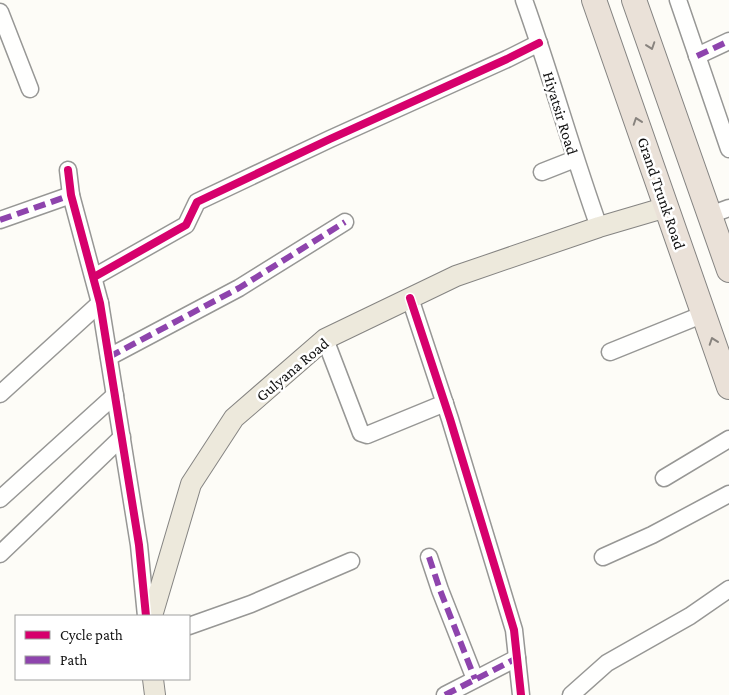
<svg xmlns="http://www.w3.org/2000/svg" width="729" height="695" viewBox="0 0 729 695" font-family="'Crimson Pro',serif">
<style>
.lines{fill:none;stroke-linecap:round;stroke-linejoin:round}
.minor-casing{stroke:#979795;stroke-width:19}
.major-casing{stroke:#858482;stroke-width:22}
.highway-casing{stroke:#858482;stroke-width:26}
.minor{stroke:#fffffe;stroke-width:16}
.major{stroke:#ede9dc;stroke-width:20}
.highway{stroke:#eae1d8;stroke-width:24}
.quiet{stroke:#8e44ad;stroke-width:6;stroke-dasharray:12 6;stroke-linecap:butt}
.cycleway-casing{stroke:#fff;stroke-width:11}
.cycleway{stroke:#d6006c;stroke-width:8}
.oneway{stroke:#88837e}
.labels{text-anchor:middle;stroke-width:5;stroke-linejoin:round;paint-order:stroke}
.street-label{font-size:16px;fill:#111;stroke:#fff}
</style>
<rect width="100%" height="100%" fill="#fdfcf7"/>
<g class="lines">
<g class="minor-casing">
<g id="minor">
<path d="M524 0C551 75 572 152 599 227"/>
<path d="M678 0 729 149"/>
<path d="M0 12 30 89"/>
<path d="M697 56 729 41"/>
<path d="M68 170 71 195 100 303 139 545 146 616"/>
<path d="M542 172 575 159"/>
<path d="M710 215 729 208"/>
<path d="M0 220 71 195"/>
<path d="M94 277 186 225 197 202 330 139 507 59 539 43"/>
<path d="M410 298 450 419 514 630 521 695"/>
<path d="M325 339 361 433 367 435 445 403"/>
<path d="M610 352 704 314"/>
<path d="M109 357 239 288 345 222"/>
<path d="M0 394 100 303"/>
<path d="M664 478 729 439"/>
<path d="M0 499 115 395"/>
<path d="M0 554 122 437"/>
<path d="M429 557 440 590 475 679"/>
<path d="M603 557 652 535 729 494"/>
<path d="M189 626 251 604 351 561"/>
<path d="M445 695 517 658"/>
<path d="M571 695 607 663 690 616 729 589"/>
</g>
</g>
<g class="major-casing">
<g id="major">
<path d="M152 616 191 484 234 418 325 339 456 276 599 227 667 207"/>
<path d="M153 679 155 695"/>
</g>
</g>
<g class="highway-casing">
<g id="highway">
<path d="M594 0 729 387"/>
<path d="M634 0 729 270"/>
</g>
</g>
<use href="#minor" class="minor"/>
<use href="#major" class="major"/>
<use href="#highway" class="highway"/>
<g class="quiet">
<path d="M697 56 729 41"/>
<path d="M0 220 71 195"/>
<path d="M109 357 239 288 345 222"/>
<path d="M429 557 440 590 475 679"/>
<path d="M445 695 517 658"/>
</g>
<g class="cycleway-casing">
<g id="cycleway">
<path d="M68 170 71 195 100 303 139 545 146 616"/>
<path d="M94 277 186 225 197 202 330 139 507 59 539 43"/>
<path d="M410 298 450 419 514 630 521 695"/>
</g>
</g>
<use href="#cycleway" class="cycleway"/>
</g>
<defs><path id="oneway-chevron" d="M-2-3.5L2.5 0L-2 3.5" fill="none" stroke-width="1.6" stroke-linecap="round" stroke-linejoin="round" transform="scale(1.25)"/></defs>
<g class="oneway">
<use href="#oneway-chevron" transform="translate(651 46) rotate(71)"/>
<use href="#oneway-chevron" transform="translate(637 121) rotate(-109)"/>
<use href="#oneway-chevron" transform="translate(713 341) rotate(-109)"/>
</g>
<g class="labels">
<g class="street-label">
<text transform="translate(561 113) rotate(73)" y="6">Hiyatsir Road</text>
<text transform="translate(662 193) rotate(71)" y="6">Grand Trunk Road</text>
<text transform="translate(292 369) rotate(-40)" y="6">Gulyana Road</text>
</g>
</g>
<rect x="15" y="615" width="175" height="65" fill="#ffffff" stroke="#a0a0a0"/>
<rect x="25" y="631" width="25" height="8" fill="#d6006c" stroke="#a0a0a0"/>
<text x="60" y="640" font-size="15" fill="#111111">Cycle path</text>
<rect x="25" y="656" width="25" height="8" fill="#8e44ad" stroke="#a0a0a0"/>
<text x="60" y="665" font-size="15" fill="#111111">Path</text>
</svg>
